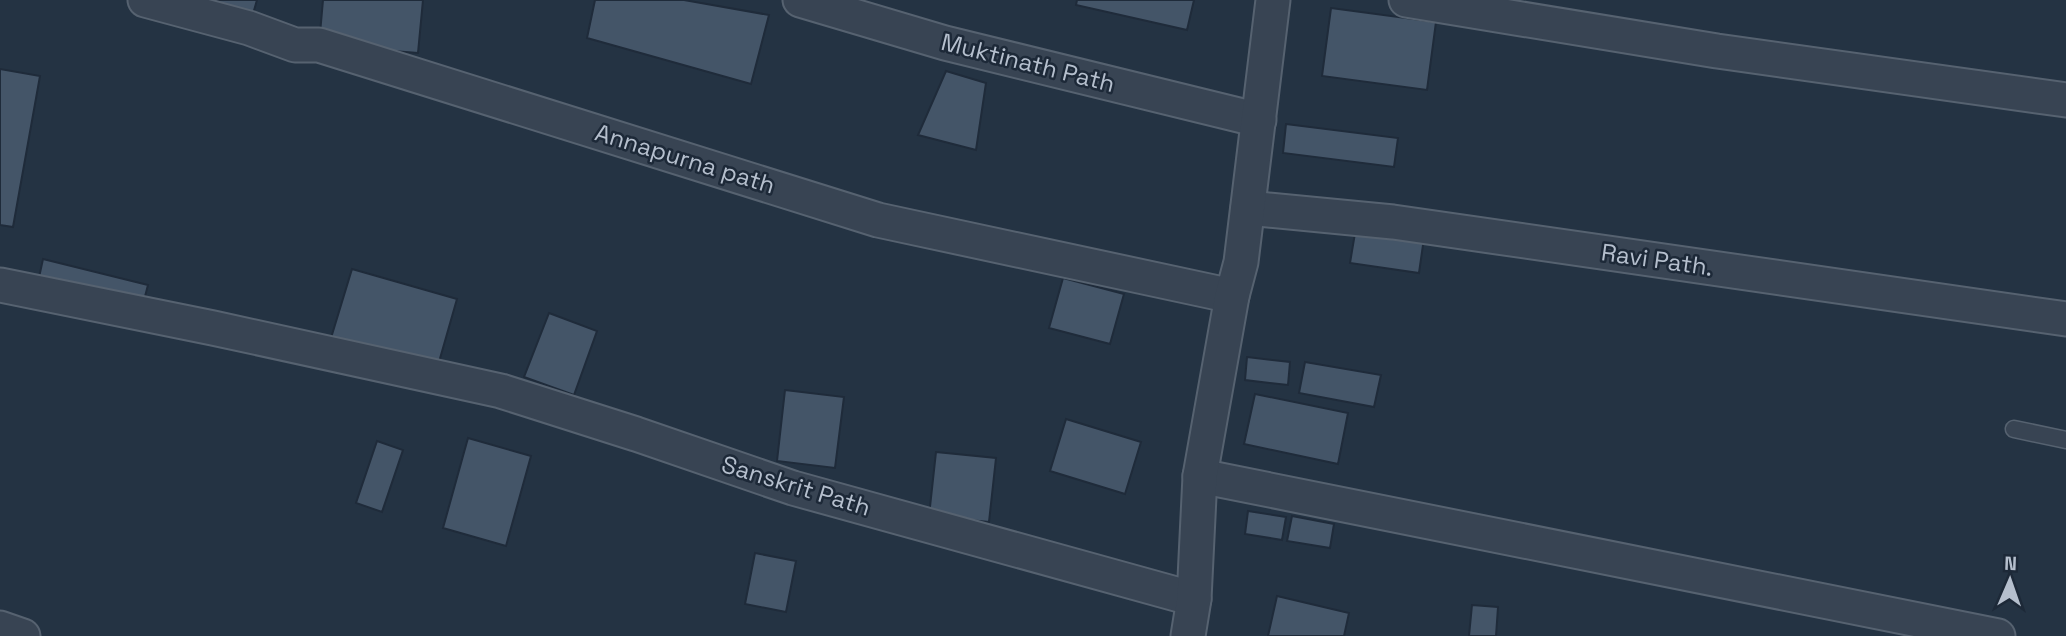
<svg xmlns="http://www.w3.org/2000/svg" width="2066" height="636" viewBox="0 0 2066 636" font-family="'Space Grotesk',sans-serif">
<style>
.building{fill:#445568;stroke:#1f2b3a;stroke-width:2}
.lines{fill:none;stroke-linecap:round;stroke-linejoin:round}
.service-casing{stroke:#566270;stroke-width:19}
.minor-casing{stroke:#566270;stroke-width:37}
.service{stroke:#384453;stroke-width:16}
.minor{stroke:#384453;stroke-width:33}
.labels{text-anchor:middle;stroke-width:5;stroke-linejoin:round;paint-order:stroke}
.street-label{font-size:24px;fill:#b5bfcd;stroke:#1d2938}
</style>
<rect width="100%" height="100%" fill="#243343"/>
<g class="building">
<path d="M178 0H257L249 28Z"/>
<path d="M323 0H423L418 53 319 45Z"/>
<path d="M595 0H684L769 15 751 84 587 38Z"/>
<path d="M1077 0H1194L1187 30 1076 5Z"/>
<path d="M1331 8 1436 22 1427 90 1322 76Z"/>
<path d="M0 69 40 76 13 227 0 225Z"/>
<path d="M946 71 986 83 976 150 918 135Z"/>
<path d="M1286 124 1398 138 1394 167 1283 153Z"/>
<path d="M1357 221 1425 231 1419 273 1350 263Z"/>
<path d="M43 259 148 285 142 308 38 282Z"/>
<path d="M352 269 457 299 437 369 331 338Z"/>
<path d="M1063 278 1124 294 1110 344 1049 328Z"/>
<path d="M549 313 597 331 574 395 524 377Z"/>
<path d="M1247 357 1290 362 1288 385 1245 380Z"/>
<path d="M1305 362 1381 375 1374 407 1299 393Z"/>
<path d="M785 390 844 397 835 468 777 461Z"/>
<path d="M1255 394 1348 413 1338 464 1244 444Z"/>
<path d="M1066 419 1141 442 1125 494 1050 471Z"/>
<path d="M468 438 531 456 506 546 443 528Z"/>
<path d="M377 441 403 450 382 512 356 503Z"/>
<path d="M936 452 996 458 989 522 929 516Z"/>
<path d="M1248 511 1286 517 1282 540 1245 534Z"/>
<path d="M1292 516 1334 524 1330 548 1287 541Z"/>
<path d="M755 553 796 561 786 612 745 604Z"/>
<path d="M1277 596 1349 613 1344 636H1268Z"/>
<path d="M1472 605 1498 607 1496 636H1469Z"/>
</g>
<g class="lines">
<g class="service-casing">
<path id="service" d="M2014 429 2066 440"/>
</g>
<g class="minor-casing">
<g id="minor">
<path d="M145 0 249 28 295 45H319L878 220 1232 296"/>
<path d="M800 0 945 43 1259 120"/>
<path d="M1406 0 1717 51 2066 100"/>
<path d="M1248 208 1393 222 2066 319"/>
<path d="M0 285 213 328 501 391 636 434 793 488 1194 599"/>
<path d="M1200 476 1998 636"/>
<path d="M0 628 23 636"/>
<path d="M1188 636 1194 599 1200 476 1232 296 1241 262 1273 0"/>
</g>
</g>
<use href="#service" class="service"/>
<use href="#minor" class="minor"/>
</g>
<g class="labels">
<g class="street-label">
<text transform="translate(1028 63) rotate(14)" y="8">Muktinath Path</text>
<text transform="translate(685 159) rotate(17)" y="8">Annapurna path</text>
<text transform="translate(1657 260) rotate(8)" y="8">Ravi Path.</text>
<text transform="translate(796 486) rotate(17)" y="8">Sanskrit Path</text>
</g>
</g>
<g transform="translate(2010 580) rotate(2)" stroke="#1d2938" stroke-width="5" paint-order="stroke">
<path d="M0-5L12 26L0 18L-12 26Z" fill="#b5bfcd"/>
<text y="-10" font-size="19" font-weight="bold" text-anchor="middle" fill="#b5bfcd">N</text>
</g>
</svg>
